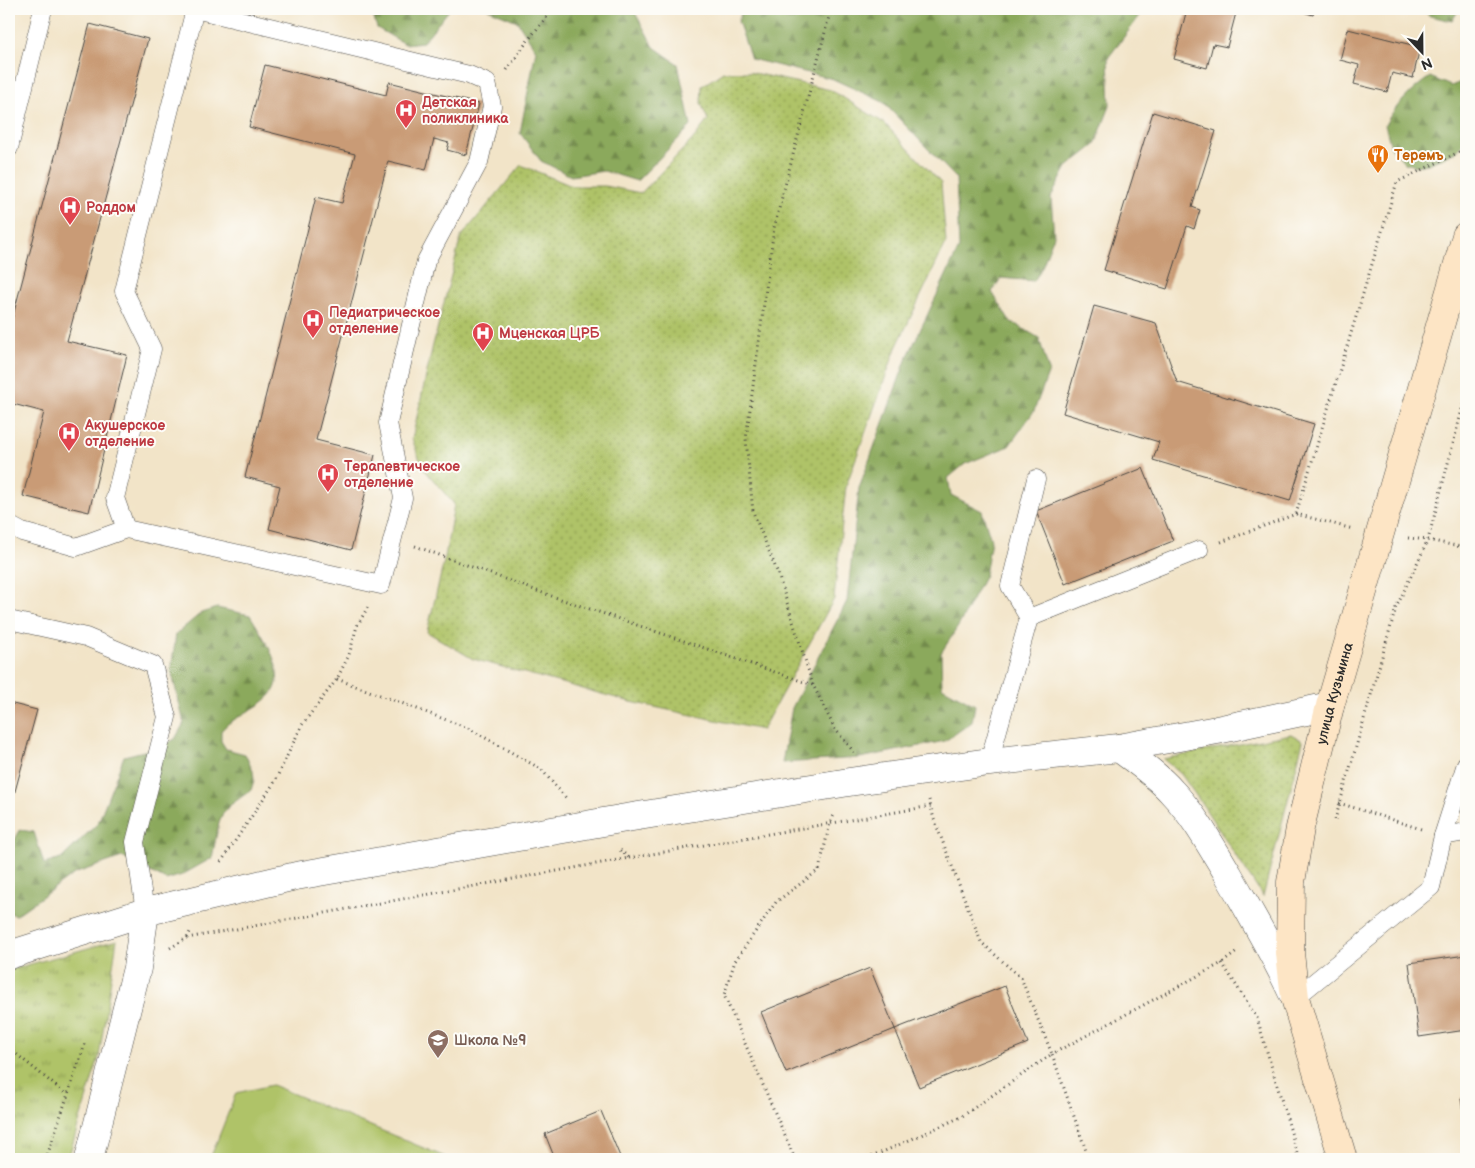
<svg xmlns="http://www.w3.org/2000/svg" width="1475" height="1168" viewBox="0 0 1475 1168" font-family="'Balsamiq Sans',sans-serif">
<style>
.grass{fill:url(#grass-dots);stroke:#6d7749}
.forest{fill:url(#forest-firs);stroke:#5b6a44}
.park{fill:url(#park-tufts);stroke:#6d7749}
.pitch{fill:#afc367;stroke:#6d7749}
.building{fill:#c99b76}
.lines{fill:none;stroke-linecap:round;stroke-linejoin:round}
.service-casing{stroke:#494743;stroke-width:19}
.minor-casing{stroke:#494743;stroke-width:29}
.secondary-casing{stroke:#494743;stroke-width:29}
.path{stroke:#494743;stroke-width:3;stroke-dasharray:1 4;stroke-linecap:butt}
.service{stroke:#fff;stroke-width:18}
.minor{stroke:#fff;stroke-width:28}
.secondary{stroke:#fde5c5;stroke-width:28}
.labels{text-anchor:middle;stroke-width:4;stroke-linejoin:round;paint-order:stroke}
.health-label{font-size:14px;font-weight:bold;fill:#be3a42;stroke:#fdfcf7;text-anchor:start}
.food-label{font-size:14px;font-weight:bold;fill:#c56008;stroke:#fdfcf7;text-anchor:start}
.street-label{font-size:14px;fill:#2b2b2b;stroke:#fdfcf7}
.education-label{font-size:14px;font-weight:bold;fill:#785e54;stroke:#fdfcf7;text-anchor:start}
</style>
<defs>
<pattern id="grass-dots" width="8" height="8" patternUnits="userSpaceOnUse" patternTransform="scale(1.25)"><rect width="8" height="8" fill="#afc367"/><path d="M2 2h.1M6 6h.1" fill="none" stroke="#8f9f55" stroke-width="1.8" stroke-linecap="round"/></pattern>
<pattern id="forest-firs" width="22" height="20" patternUnits="userSpaceOnUse" patternTransform="scale(1.25)"><rect width="22" height="20" fill="#8ba95c"/><path d="M5 1l3.5 6h-7zM16 11l3.5 6h-7z" fill="#728a4c"/></pattern>
<pattern id="park-tufts" width="24" height="20" patternUnits="userSpaceOnUse" patternTransform="scale(1.25)"><rect width="24" height="20" fill="#afc367"/><path d="M3 7l-1-3M5 7V3M7 7l1-3M15 17l-1-3M17 17v-4M19 17l1-3" fill="none" stroke="#8f9f55"/></pattern>
</defs>
<rect width="100%" height="100%" fill="#fdfcf7"/>
<filter id="ink" filterUnits="userSpaceOnUse"><feTurbulence type="fractalNoise" baseFrequency=".02" numOctaves="2"/><feDisplacementMap in="SourceGraphic" scale="10" xChannelSelector="R" yChannelSelector="G"/><feConvolveMatrix kernelMatrix="1 2 1 2 8 2 1 2 1" color-interpolation-filters="sRGB"/></filter>
<filter id="wash" filterUnits="userSpaceOnUse"><feTurbulence type="fractalNoise" baseFrequency=".0096" numOctaves="4" result="noise"/><feDisplacementMap in="SourceGraphic" scale="20" xChannelSelector="R" yChannelSelector="G"/><feGaussianBlur stdDeviation="1.12" result="paint"/><feColorMatrix in="noise" values="0 0 0 0 0 0 0 0 0 0 0 0 0 0 0 0 0 1.4 0 .05"/><feComposite in="paint" operator="in"/></filter>
<g filter="url(#wash)">
<rect width="100%" height="100%" fill="#f2e4c8"/>
<g class="grass">
<path d="M723 72H749L831 90 884 123 941 183 946 243 896 348 846 486 834 599 762 730 631 702 473 659 427 632 445 557 454 504 423 468 412 439 432 349 461 237 521 165 572 186H605L641 193 693 139 708 120 701 103 702 86Z"/>
<path d="M1291 734 1303 741 1263 897 1204 807 1181 774 1163 759Z"/>
</g>
<g class="forest">
<path d="M371 9H450L423 42 405 44 377 28Z"/>
<path d="M488 9H633L654 47 678 64 691 126 637 181 604 171 571 176 541 161 520 133 536 50 517 21Z"/>
<path d="M743 9H1141L1139 17 1108 58 1110 106 1095 145 1067 167 1051 197 1054 236 1042 267 1034 281 1001 278 992 292 1010 321 1039 338 1049 371 1034 411 1009 446 965 464 948 478 951 495 982 511 991 540 985 575 959 625 941 653 942 687 975 705 972 722 945 741 860 758 782 763 792 708 847 601 859 488 906 360 959 248 956 178 883 102 833 79 751 59 738 21Z"/>
<path d="M1422 9H1459L1452 21 1430 16Z"/>
<path d="M1430 77 1451 86 1461 82 1466 91V139L1460 148 1451 154 1428 164 1416 166 1405 163 1391 147 1385 125C1394 107 1413 88 1430 77Z"/>
<path d="M217 608 250 615C261 634 288 671 273 692 267 701 254 708 245 713 235 720 229 721 221 731V741L226 749 245 754 253 771 254 780 251 790 229 806 223 813 219 822 212 858 182 875 166 880 122 857 74 874 16 915 9 913V851L20 830 34 832 44 864 61 859 98 823 124 756 160 747 175 739 184 723 171 670 176 634 201 613Z"/>
</g>
<path class="park" d="M117 940 99 1057 68 1159H9V970Z"/>
<path class="pitch" d="M272 1085 450 1159H210L236 1093Z"/>
<g id="blocks">
<g class="building">
<path d="M1187 9H1237L1227 47 1213 44 1207 68 1174 59Z"/>
<path d="M1293 9H1315L1313 15Z"/>
<path d="M90 24 148 39 67 341 127 355 89 512 23 496 44 412 9 403V331Z"/>
<path d="M1348 29 1420 47 1413 78 1392 73 1387 92 1354 84 1359 65 1340 60Z"/>
<path d="M265 65 386 95 389 82 479 104 466 155 447 150 449 143 434 139 426 170 388 161 316 440 375 455 351 550 269 529 280 486 245 477 316 197 342 203 355 154 249 127Z"/>
<path d="M1153 112 1216 131 1192 207 1200 210 1194 229 1187 226 1167 289 1104 270Z"/>
<path d="M1094 306 1156 323 1177 382 1314 424 1290 501 1153 460 1159 442 1063 413Z"/>
<path d="M1143 468 1173 541 1065 584 1036 511Z"/>
<path d="M9 703 37 710 14 795 9 794Z"/>
<path d="M1466 955V1030L1419 1037 1409 963Z"/>
<path d="M870 968 895 1029 786 1073 761 1012Z"/>
<path d="M1005 986 1028 1043 919 1087 895 1029Z"/>
<path d="M1466 1097V1128H1465L1461 1098Z"/>
<path d="M601 1111 621 1159H555L545 1134Z"/>
</g>
</g>
</g>
<g filter="url(#ink)">
<use href="#blocks" fill-opacity="0" stroke="#494743" stroke-width="1"/>
<g class="lines">
<g class="service-casing">
<g id="service">
<path d="M9 148 43 9"/>
<path d="M9 525 22 532 76 547 126 529 381 585 403 498 388 423 426 261 479 162 492 106 487 83 469 75 195 9"/>
<path d="M126 529 115 498 152 349 124 291 195 9"/>
<path d="M1029 618 1010 586 1036 479"/>
<path d="M9 620 86 637 153 665 167 717 135 842 145 912"/>
<path d="M989 762 1029 618 1199 550"/>
<path d="M1443 836 1466 832"/>
<path d="M1295 998 1431 887 1443 836 1466 764"/>
</g>
</g>
<g class="minor-casing">
<g id="minor">
<path d="M1119 748C1138 762 1157 775 1172 792 1195 816 1211 846 1228 874 1250 913 1273 951 1292 992"/>
<path d="M9 955 145 912 296 876 626 818 849 782 989 762 1119 748 1217 730 1330 706"/>
<path d="M89 1159 137 968 145 912"/>
</g>
</g>
<g class="secondary-casing">
<g id="secondary">
<path id="s1" d="M1343 1159 1295 998 1290 953 1291 882 1300 828 1330 706 1466 236"/>
</g>
</g>
<g class="path">
<path d="M507 70 529 39 553 9"/>
<path d="M1296 514 1397 182 1459 152 1466 154"/>
<path d="M1408 538 1428 540 1466 548"/>
<path d="M1221 542 1296 514 1353 529"/>
<path d="M415 546 540 592 813 685 835 729 854 752"/>
<path d="M337 679 468 728 541 769 566 798"/>
<path d="M813 685 777 571 753 512 746 439 774 228 831 9"/>
<path d="M1339 803 1421 829"/>
<path d="M1335 820 1396 608 1428 540 1466 394"/>
<path d="M629 858 931 806"/>
<path d="M221 862 274 783 302 725 337 679 349 655 357 626 368 607"/>
<path d="M187 938 629 858 619 849"/>
<path d="M170 948 187 938 190 932"/>
<path d="M1222 963 1257 1018 1299 1159"/>
<path d="M9 1048 67 1095"/>
<path d="M46 1159 86 1041"/>
<path d="M795 1159 724 995 735 961 776 902 819 870 830 823 834 815"/>
<path d="M867 1159 961 1117 1052 1054 1021 978 981 942 934 819 929 800"/>
<path d="M1089 1159 1052 1054 1222 963 1238 951"/>
</g>
<use href="#service" class="service"/>
<use href="#minor" class="minor"/>
<use href="#secondary" class="secondary"/>
</g>
</g>
<defs>
<g id="hospital-pin" transform="scale(1.125)"><path d="M0 17L-7.5 6A9.5 9.5 0 1 1 7.5 6Z" fill="#e0444e" stroke="#fdfcf7"/><path d="M-5-5h3v3.5h4V-5h3V5h-3V1.5h-4V5h-3Z" fill="#fff"/></g>
<g id="restaurant-pin" transform="scale(1.125)"><path d="M0 17L-7.5 6A9.5 9.5 0 1 1 7.5 6Z" fill="#e8710a" stroke="#fdfcf7"/><path d="M-5-6h1v4h1v-4h1v4h1v-4h1v5L-1.5 .5V6h-2V.5L-5-1ZM5-6V6H3V1.5H1.5Q1.5-4 5-6Z" fill="#fff"/></g>
<g id="school-pin" transform="scale(1.125)"><path d="M0 17L-7.5 6A9.5 9.5 0 1 1 7.5 6Z" fill="#8d6e63" stroke="#fdfcf7"/><path d="M0-5L7-2L0 1L-7-2ZM-4 1L0 2.5L4 1V4Q0 6-4 4Z" fill="#fff"/></g>
</defs>
<g fill-rule="evenodd">
<use href="#hospital-pin" x="406" y="110"/>
<use href="#restaurant-pin" x="1378" y="155"/>
<use href="#hospital-pin" x="70" y="207"/>
<use href="#hospital-pin" x="313" y="320"/>
<use href="#hospital-pin" x="483" y="333"/>
<use href="#hospital-pin" x="69" y="433"/>
<use href="#hospital-pin" x="328" y="474"/>
<use href="#school-pin" x="438" y="1040"/>
</g>
<g class="labels">
<g class="health-label">
<text x="422" y="107">Детская<tspan x="422" dy="16">поликлиника</tspan></text>
<text x="86" y="212">Роддом</text>
<text x="329" y="317">Педиатрическое<tspan x="329" dy="16">отделение</tspan></text>
<text x="499" y="338">Мценская ЦРБ</text>
<text x="85" y="430">Акушерское<tspan x="85" dy="16">отделение</tspan></text>
<text x="344" y="471">Терапевтическое<tspan x="344" dy="16">отделение</tspan></text>
</g>
<g class="food-label">
<text x="1394" y="160">Теремъ</text>
</g>
<g class="street-label">
<text dy="5" stroke="none"><textPath href="#s1" startOffset="478">улица Кузьмина</textPath></text>
</g>
<g class="education-label">
<text x="454" y="1045">Школа №9</text>
</g>
</g>
<rect width="1475" height="1168" fill="none" stroke="#fdfcf7" stroke-width="30"/>
<g transform="translate(1422 52) rotate(158)" stroke="#fdfcf7" stroke-width="4" paint-order="stroke">
<path d="M0-4L9 19L0 12L-9 19Z" fill="#2b2b2b"/>
<text y="-8" font-size="14" font-weight="bold" text-anchor="middle" fill="#2b2b2b">N</text>
</g>
</svg>
